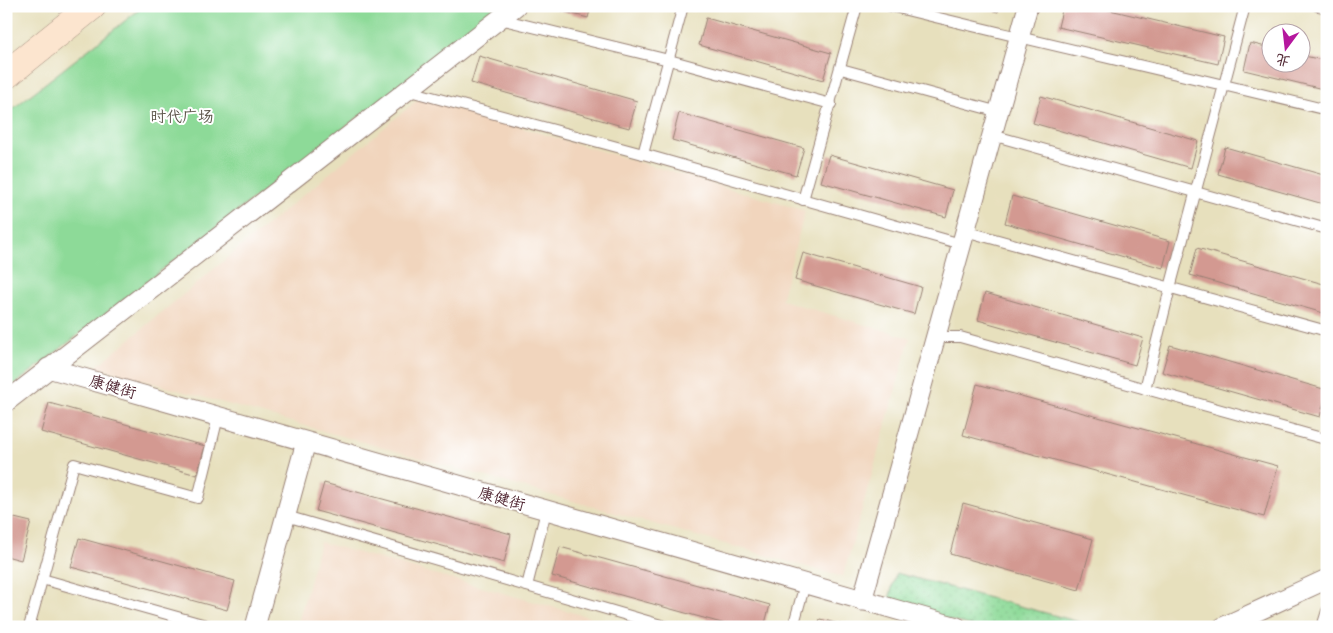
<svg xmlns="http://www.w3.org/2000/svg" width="1333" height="633" viewBox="0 0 1333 633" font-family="Mynerve,'LXGW WenKai TC',sans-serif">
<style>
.built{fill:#f1d5bd}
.grass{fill:url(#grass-dots);stroke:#6c7c62}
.park{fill:#8dda98;stroke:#6c7c62}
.building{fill:#d39991}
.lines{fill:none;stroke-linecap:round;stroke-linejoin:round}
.service-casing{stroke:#988074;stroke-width:12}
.minor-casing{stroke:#988074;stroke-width:21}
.secondary-casing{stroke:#988074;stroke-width:29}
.service{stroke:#fff;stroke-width:10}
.minor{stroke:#fff;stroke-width:19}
.secondary{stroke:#fce5cf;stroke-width:28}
.labels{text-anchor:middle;stroke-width:4;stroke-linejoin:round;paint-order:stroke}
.park-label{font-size:16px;fill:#5e574c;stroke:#fff}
.street-label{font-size:16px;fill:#4a1f2b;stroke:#fff}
</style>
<defs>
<pattern id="grass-dots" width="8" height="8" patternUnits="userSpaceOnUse" patternTransform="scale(1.25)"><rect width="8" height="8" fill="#8dda98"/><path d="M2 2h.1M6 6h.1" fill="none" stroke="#7bbb83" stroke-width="1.8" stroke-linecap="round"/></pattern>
</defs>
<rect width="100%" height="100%" fill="#fff"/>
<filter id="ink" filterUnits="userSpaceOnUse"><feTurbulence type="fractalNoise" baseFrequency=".02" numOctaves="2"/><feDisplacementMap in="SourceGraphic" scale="10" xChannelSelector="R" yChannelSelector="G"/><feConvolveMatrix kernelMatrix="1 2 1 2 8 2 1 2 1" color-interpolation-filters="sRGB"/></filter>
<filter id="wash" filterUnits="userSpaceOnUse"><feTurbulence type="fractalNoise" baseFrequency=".0096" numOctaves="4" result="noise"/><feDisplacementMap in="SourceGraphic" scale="20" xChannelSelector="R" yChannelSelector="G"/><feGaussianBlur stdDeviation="1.12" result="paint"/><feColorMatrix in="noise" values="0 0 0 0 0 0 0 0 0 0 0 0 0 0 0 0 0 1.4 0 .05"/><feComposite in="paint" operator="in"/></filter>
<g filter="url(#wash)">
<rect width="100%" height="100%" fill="#e7e0bd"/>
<g class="built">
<path d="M420 98 805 211 781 300 910 338 843 577 96 367Z"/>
<path d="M320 542 398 564 625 627H297Z"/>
</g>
<path class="grass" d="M896 573 1087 624 1086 627H976L888 603Z"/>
<path class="park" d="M144 6H501L6 391V114Z"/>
<g id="blocks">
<g class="building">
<path d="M564 6H591L588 18 562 11Z"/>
<path d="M976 6H1000L998 12Z"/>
<path d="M1063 6H1093L1224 37 1218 64 1058 27Z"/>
<path d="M706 18 831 53 823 80 699 45Z"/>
<path d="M1250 43 1270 48V62H1300V55L1327 61V90L1244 70Z"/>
<path d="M479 56 637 101 629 128 471 83Z"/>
<path d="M1041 96 1198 141 1191 168 1033 123Z"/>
<path d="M679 113 804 148 796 175 672 140Z"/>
<path d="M1225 147 1327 176V205L1218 174Z"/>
<path d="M829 155 953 190 946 217 821 182Z"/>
<path d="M1012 196 1170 241 1163 268 1005 223Z"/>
<path d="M1197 248 1327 285V314L1190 275Z"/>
<path d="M803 253 921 287 914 314 795 280Z"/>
<path d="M985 293 1143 338 1135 365 978 320Z"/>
<path d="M1170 345 1327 390 1320 417 1162 372Z"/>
<path d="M977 384 1278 466 1264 517 963 435Z"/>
<path d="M49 403 205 446 197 475 41 432Z"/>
<path d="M324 483 511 534 504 563 316 511Z"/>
<path d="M963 503 1093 539 1079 590 950 554Z"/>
<path d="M6 516 31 522 21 560 6 556Z"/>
<path d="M79 538 235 581 227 610 71 567Z"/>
<path d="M560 547 770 605 764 627H736L552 576Z"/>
<path d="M820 619 847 626V627H817Z"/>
</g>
</g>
</g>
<g filter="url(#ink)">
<use href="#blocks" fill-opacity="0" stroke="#988074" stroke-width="1"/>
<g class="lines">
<g class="service-casing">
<g id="service">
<path d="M890 6C1035 42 1181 74 1327 110"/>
<path d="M1318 6 1327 8"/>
<path d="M500 19 669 60 831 104"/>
<path d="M841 69 999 112"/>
<path d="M406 90 643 154 961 244"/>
<path d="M992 135 1327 229"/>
<path d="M643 154 683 6"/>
<path d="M803 200 857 6"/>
<path d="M965 231 1327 331"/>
<path d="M936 337H960L1325 439 1327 434"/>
<path d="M1145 389 1170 288 1245 6"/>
<path d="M286 516 668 627"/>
<path d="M42 579 213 627"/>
<path d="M527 586 546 511"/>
<path d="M29 627 74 464 198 498 218 417"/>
<path d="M793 627 805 584"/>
<path d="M1322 627 1327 611"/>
</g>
</g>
<g class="minor-casing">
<g id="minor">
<path d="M48 368 957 627"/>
<path d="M6 402 516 6"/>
<path d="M862 601 1028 6"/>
<path d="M255 627 306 442"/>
<path d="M1223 627 1327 579"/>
</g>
</g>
<g class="secondary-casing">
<path id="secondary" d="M6 75 92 6"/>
</g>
<use href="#service" class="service"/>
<use href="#minor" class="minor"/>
<use href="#secondary" class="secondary"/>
</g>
</g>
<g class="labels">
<g class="park-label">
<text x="182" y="122">时代广场</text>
</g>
<g class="street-label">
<text transform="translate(113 386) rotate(16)" y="6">康健街</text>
<text transform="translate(502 498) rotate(16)" y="6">康健街</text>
</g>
</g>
<rect width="1333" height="633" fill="none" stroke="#fff" stroke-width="25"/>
<g transform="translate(1286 48) rotate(195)"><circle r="24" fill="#ffffff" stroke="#b7a5aa"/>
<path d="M0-4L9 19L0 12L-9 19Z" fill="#b5179e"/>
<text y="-8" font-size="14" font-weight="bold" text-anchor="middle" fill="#4a1f2b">北</text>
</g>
</svg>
